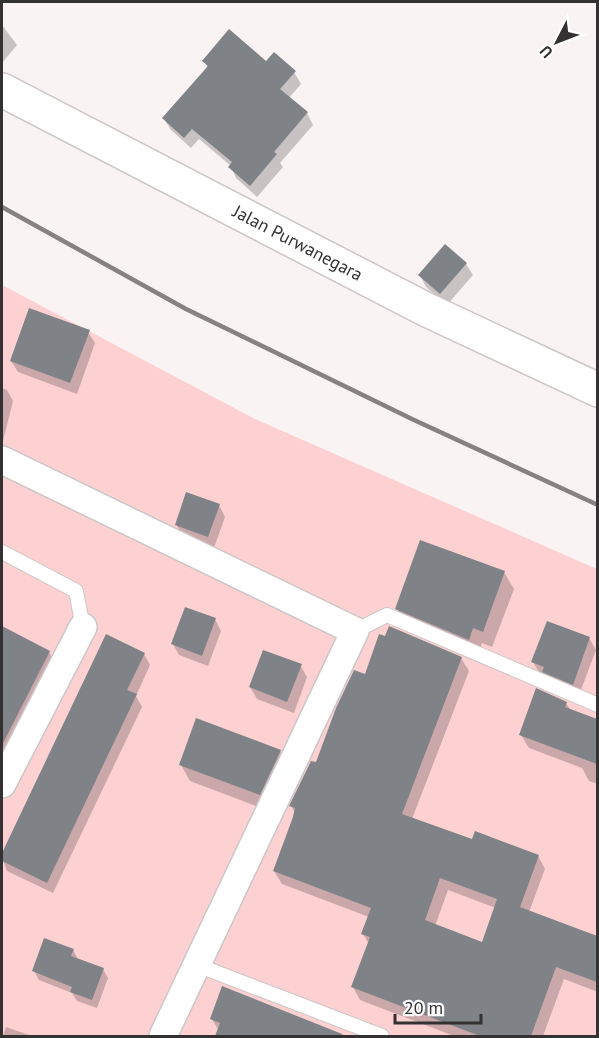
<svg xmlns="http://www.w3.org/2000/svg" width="599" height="1038" viewBox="0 0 599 1038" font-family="'PT Sans',sans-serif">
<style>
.green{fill:#fdd1d2}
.shadow{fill:#0003;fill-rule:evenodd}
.building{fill:#7f8387;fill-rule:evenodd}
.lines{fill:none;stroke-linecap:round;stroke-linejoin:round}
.service-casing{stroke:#cdc6c6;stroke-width:16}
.minor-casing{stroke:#cdc6c6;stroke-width:30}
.tertiary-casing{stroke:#cdc6c6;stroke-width:36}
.service{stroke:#fff;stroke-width:14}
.minor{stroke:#fff;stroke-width:27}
.tertiary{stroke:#fff;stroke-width:33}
.rail{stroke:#868282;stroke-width:4.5}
.labels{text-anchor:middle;stroke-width:5;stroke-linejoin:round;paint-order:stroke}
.street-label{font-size:18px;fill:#333131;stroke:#fff}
</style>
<rect width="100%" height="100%" fill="#faf3f3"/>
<path class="green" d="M2 285 255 419 597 569V1036H2Z"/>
<g class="shadow">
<path d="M2 25 17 45 2 63Z"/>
<path d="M204 61 266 64 294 72 301 84 289 98 307 113 313 125 280 163 283 167 257 197 236 178 231 166 199 139 191 148 171 130 164 119 208 68Z"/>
<path d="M466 264 473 275 447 305 426 287 420 275Z"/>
<path d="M88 332 95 343 77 394 18 372 11 361Z"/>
<path d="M2 388 7 390 13 401 2 445Z"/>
<path d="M219 505 225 517 214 548 183 536 176 524Z"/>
<path d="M504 572 514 589 492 647 482 643 478 655 406 625 397 609Z"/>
<path d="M215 619 221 631 208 666 179 655 173 644Z"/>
<path d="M2 628 49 652 56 665 2 773Z"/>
<path d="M107 636 144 654 150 665 136 696 142 707 53 893 7 871 2 857Z"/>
<path d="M589 638 596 650 579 695 540 674 533 662Z"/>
<path d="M461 658 469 671 412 819 473 841 538 856 545 869 529 912 598 936V992L564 979 543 1036H454L360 1000 353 987 369 944 363 934 369 917 282 884 274 871 295 813 291 806 366 676ZM448 890 496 908 483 944 435 926Z"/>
<path d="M300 665 307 677 294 713 257 699 250 687Z"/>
<path d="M566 703 571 711 598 721V784L589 781 582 768 529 748 521 735Z"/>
<path d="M280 751 290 767 269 811 190 781 181 765Z"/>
<path d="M73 950 78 959 103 969 108 978 97 1008 77 1001 72 993 39 980 34 971Z"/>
<path d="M223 988 347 1036H216L219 1031 212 1019Z"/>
<path d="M6 1027 32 1036H3Z"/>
</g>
<g class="building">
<path d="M229 29 266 61 274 52 296 71 280 89 308 112 274 152 277 154 250 186 228 167 232 162 192 129 184 138 162 118 208 66 202 61Z"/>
<path d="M445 244 467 263 440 294 418 275Z"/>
<path d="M29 308 90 330 70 383 10 361Z"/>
<path d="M186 492 220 504 208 537 175 525Z"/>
<path d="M420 540 505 571 483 632 473 628 469 640 395 609Z"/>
<path d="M185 607 216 618 202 656 171 644Z"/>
<path d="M547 621 590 637 573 685 542 672 544 667 531 662Z"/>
<path d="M2 626 50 651 2 745Z"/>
<path d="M389 626 462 657 402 814 472 839 475 831 539 855 520 907 597 936V982L556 967 531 1036H480L351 987 370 937 361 934 371 908 273 871 293 817 295 808 289 806 311 761 316 762 336 708 354 670 365 674 379 634 385 636ZM440 878 497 899 482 942 425 920Z"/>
<path d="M106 634 145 653 127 690 137 694 47 883 2 861V853Z"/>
<path d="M263 650 302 664 287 702 249 687Z"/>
<path d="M536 688 567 702 565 707 597 719V764L519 735Z"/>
<path d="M196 718 281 750 260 795 179 765Z"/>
<path d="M44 938 74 949 71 956 104 968 92 1000 70 992 72 987 32 971Z"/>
<path d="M222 986 342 1034 341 1036H215L220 1023 210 1019Z"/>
</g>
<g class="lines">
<g class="service-casing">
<g id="service">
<path d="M2 552 76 591 83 627"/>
<path d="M355 631 387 615 598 705"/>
<path d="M197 965 382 1036"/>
</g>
</g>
<g class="minor-casing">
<g id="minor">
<path d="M2 460 355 631 163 1036"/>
<path d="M2 784 83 627"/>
</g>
</g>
<g class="tertiary-casing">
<g id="tertiary">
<path id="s1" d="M2 90 425 309 598 390"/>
</g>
</g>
<use href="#service" class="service"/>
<use href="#minor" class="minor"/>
<use href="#tertiary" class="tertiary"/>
<path class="rail" d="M2 207 186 309 414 420 598 505"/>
</g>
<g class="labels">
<g class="street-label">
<text dy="6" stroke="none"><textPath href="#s1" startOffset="333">Jalan Purwanegara</textPath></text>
</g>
</g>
<rect width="599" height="1038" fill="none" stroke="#333131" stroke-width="6"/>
<g transform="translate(557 42) rotate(228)" stroke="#ffffff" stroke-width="4.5" paint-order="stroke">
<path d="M0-4.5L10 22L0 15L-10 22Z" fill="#333131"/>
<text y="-9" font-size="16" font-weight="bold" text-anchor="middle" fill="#333131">U</text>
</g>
<path d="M395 1014v9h86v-9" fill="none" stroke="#333131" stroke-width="3"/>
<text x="404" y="1014" font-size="18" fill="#333131" stroke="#ffffff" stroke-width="4.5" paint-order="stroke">20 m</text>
</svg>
